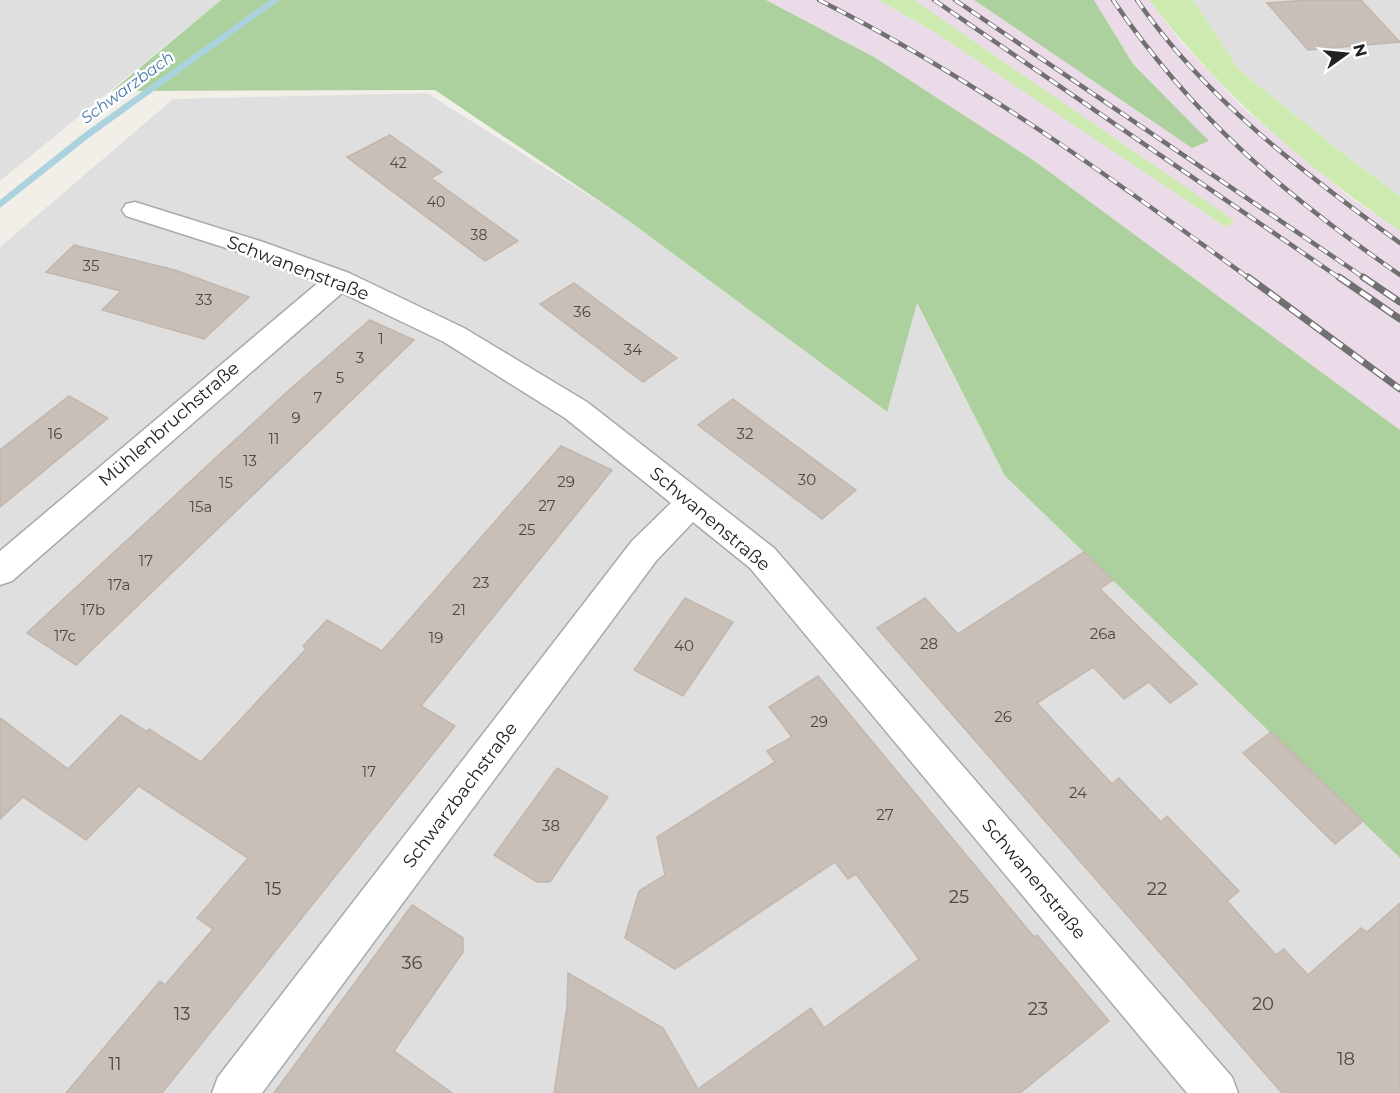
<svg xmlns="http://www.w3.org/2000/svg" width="1400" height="1093" viewBox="0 0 1400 1093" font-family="Montserrat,sans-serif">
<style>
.residential{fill:#e0dfdf}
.industrial{fill:#ebdbe8}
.grass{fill:#cdebb0}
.forest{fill:#add19e}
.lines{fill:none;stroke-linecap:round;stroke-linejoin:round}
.stream{fill:#aad3df;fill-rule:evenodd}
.building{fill:#c7bfb8;stroke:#c4b6ab;stroke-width:1.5}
.minor-casing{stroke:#a9a9a9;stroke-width:3}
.minor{fill:#fff;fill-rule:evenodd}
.rail-far1-casing{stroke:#707070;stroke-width:4.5}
.rail-casing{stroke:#707070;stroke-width:7}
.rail-far1{stroke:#fff;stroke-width:3;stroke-dasharray:10;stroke-linecap:butt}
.rail{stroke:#fff;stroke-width:4.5;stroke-dasharray:13;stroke-linecap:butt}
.labels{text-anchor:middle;stroke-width:5;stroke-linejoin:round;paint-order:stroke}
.far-number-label{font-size:14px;fill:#4b4948}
.number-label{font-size:15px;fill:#4b4948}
.far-water-label{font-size:16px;font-style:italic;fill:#4a7aab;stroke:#fff}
.street-label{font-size:18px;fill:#222;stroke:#fff}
.near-number-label{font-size:18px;fill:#4b4948}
</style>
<rect width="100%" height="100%" fill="#f2efe9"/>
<g class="residential">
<path d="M0 0H221L0 181Z"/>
<path d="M1193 0H1400V196L1351 160 1238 69Z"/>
<path d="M427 93 629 221 886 412 916 302 1005 476 1400 858V1093H0V247L173 99Z"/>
</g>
<path class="industrial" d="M766 0H878L938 34 1226 227 1234 221 914 0H974L1192 147 1208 141 1133 64 1094 0H1149L1180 41 1242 107 1351 198 1400 231V430L1036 162 874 57Z"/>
<g class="grass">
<path d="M878 0H914L1235 221 1226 227 938 34Z"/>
<path d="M1149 0H1193L1238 69 1351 160 1400 196V231C1305 167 1218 91 1149 0Z"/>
</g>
<g class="forest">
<path d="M221 0H766L874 57 1036 162 1400 430V858L1005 476 917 303 887 412 629 221 435 90 112 91Z"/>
<path d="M974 0H1094L1133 64 1209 141 1192 148Z"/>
</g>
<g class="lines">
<path class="stream" d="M270 0H280L90 137 0 208V200L84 133Z"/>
</g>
<g class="building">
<path d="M1307 0H1361L1400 42 1308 50 1267 3Z"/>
<path d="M390 135 442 172 431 178 518 241 485 261 347 157Z"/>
<path d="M74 245 175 270 249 297 204 339 102 310 121 291 46 272Z"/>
<path d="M574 283 624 320 677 358 643 382 540 304Z"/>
<path d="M370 320 414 340 76 665 27 633 289 390Z"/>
<path d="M69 396 108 418 0 507V450Z"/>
<path d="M733 399 792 443 856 490 822 519 698 425Z"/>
<path d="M561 446 612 470 421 706 455 726 162 1093H66L160 981 165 985 213 929 197 918 248 858 139 786 86 840 23 797 0 819V718L68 769 121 715 147 732 149 729 201 762 306 649 303 646 327 620 382 651Z"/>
<path d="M1084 552 1113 580 1100 589 1197 684 1170 703 1149 682 1124 699 1093 667 1037 703 1112 784 1119 778 1161 822 1167 816 1239 891 1227 901 1276 955 1284 949 1308 975 1361 928 1367 932 1400 903V1093H1282L877 628 925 598 958 634Z"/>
<path d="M685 598 733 622 683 696 634 670Z"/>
<path d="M818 676 1034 937 1037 935 1109 1021 1020 1093H554L567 1007 568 973 663 1028 698 1089 811 1008 824 1028 919 959 856 874 848 879 835 862 675 969 625 938 639 891 665 875 657 837 775 762 767 751 792 737 769 707Z"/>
<path d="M1271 732 1363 821 1335 844 1243 753Z"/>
<path d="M557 768 608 797 550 882H537L494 855Z"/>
<path d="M412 905 463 938V952L394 1051 452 1093H274Z"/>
</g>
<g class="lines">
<g class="minor-casing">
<path id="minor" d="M135 202 263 242 349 273 464 328 587 402 774 548 1232 1077 1238 1093H1187L750 568 693 522 656 561 262 1093H212L218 1077 632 541 671 503 565 418 444 342 342 293 12 581 0 585V551L319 282 245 254 126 216 122 210 126 204Z"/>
</g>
<use href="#minor" class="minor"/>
<g class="rail-far1-casing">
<g id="rail-far1">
<path d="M819 0C972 77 1112 178 1250 279"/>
<path d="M934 0 1341 279"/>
<path d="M955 0 1366 279"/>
<path d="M1113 0C1193 118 1284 194 1400 275"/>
<path d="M1137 0C1204 98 1305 174 1400 243"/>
</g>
</g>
<g class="rail-casing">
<g id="rail">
<path d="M1248 277 1400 389"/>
<path d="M1339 277 1400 319"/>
<path d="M1363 277 1400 302"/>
</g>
</g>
<use href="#rail-far1" class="rail-far1"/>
<use href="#rail" class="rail"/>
</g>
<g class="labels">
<g class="far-number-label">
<text x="398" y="168">42</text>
<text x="436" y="207">40</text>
<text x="479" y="240">38</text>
</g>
<g class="number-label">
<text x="91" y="271">35</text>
<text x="204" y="305">33</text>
<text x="582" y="317">36</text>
<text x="381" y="344">1</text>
<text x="633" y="355">34</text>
<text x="360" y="363">3</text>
<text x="340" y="383">5</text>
<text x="318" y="403">7</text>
<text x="296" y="423">9</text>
<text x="55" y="439">16</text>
<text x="745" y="439">32</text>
<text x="274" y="444">11</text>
<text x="250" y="466">13</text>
<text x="807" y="485">30</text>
<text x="566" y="487">29</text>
<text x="226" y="488">15</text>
<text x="547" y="511">27</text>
<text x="201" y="512">15a</text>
<text x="527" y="535">25</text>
<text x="146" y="566">17</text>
<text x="481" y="588">23</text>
<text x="119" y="590">17a</text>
<text x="93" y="615">17b</text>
<text x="459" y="615">21</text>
<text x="1103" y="639">26a</text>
<text x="65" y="641">17c</text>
<text x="436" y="643">19</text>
<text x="929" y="649">28</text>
<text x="684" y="651">40</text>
<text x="1003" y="722">26</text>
<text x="819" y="727">29</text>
<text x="369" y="777">17</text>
<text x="1078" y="798">24</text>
<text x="885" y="820">27</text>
<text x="551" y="831">38</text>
</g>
<g class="far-water-label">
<text transform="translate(127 87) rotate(-36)" y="6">Schwarzbach</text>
</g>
<g class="street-label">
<text transform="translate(298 268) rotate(21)" y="6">Schwanenstraße</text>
<text transform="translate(169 424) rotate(-41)" y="6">Mühlenbruchstraße</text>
<text transform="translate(710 519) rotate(40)" y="6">Schwanenstraße</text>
<text transform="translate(460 795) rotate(-53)" y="6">Schwarzbachstraße</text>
<text transform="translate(1034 879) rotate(50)" y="6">Schwanenstraße</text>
</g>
<g class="near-number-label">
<text x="273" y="895">15</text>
<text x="1157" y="895">22</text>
<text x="959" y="903">25</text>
<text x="412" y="969">36</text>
<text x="1263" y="1010">20</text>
<text x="1038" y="1015">23</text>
<text x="182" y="1020">13</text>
<text x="1346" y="1065">18</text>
<text x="115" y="1070">11</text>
</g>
</g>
<g transform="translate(1346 54) rotate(75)" stroke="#ffffff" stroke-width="4.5" paint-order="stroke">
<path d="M0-4.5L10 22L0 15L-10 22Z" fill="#222222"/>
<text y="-9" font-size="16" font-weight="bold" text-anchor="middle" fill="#222222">N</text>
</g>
</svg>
